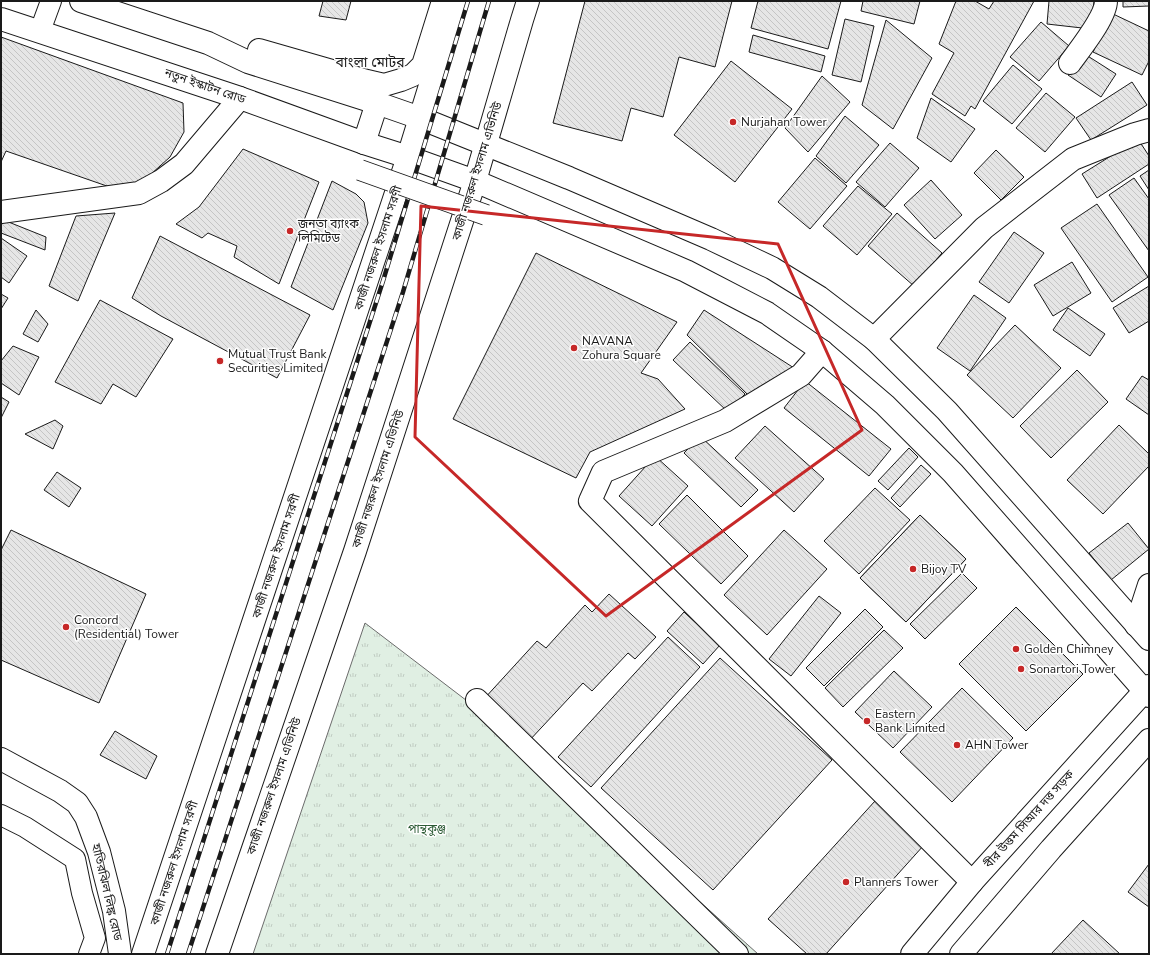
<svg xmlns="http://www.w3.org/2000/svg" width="1150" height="955" viewBox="0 0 1150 955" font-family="'Nunito Sans','Noto Sans Bengali',sans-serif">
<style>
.park{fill:url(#park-tufts);stroke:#6a6a6a}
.building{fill:url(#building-back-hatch);stroke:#1a1a1a}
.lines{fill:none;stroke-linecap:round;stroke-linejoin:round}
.pedestrian-casing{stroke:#1a1a1a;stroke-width:22}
.minor-casing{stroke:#1a1a1a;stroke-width:24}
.tertiary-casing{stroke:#1a1a1a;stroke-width:24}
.secondary-casing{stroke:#1a1a1a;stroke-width:24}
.primary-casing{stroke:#1a1a1a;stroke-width:24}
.trunk-casing{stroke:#1a1a1a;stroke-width:24}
.pedestrian{stroke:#fff;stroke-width:20}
.minor{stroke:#fff;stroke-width:22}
.tertiary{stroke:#fff;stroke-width:22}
.secondary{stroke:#fff;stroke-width:22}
.primary{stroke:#fff;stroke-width:22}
.trunk{stroke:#fff;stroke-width:22}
.rail-casing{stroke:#1a1a1a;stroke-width:4.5}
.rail{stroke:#fff;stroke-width:3;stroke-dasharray:9;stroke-linecap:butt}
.pedestrian-bridge-casing{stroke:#1a1a1a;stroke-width:22;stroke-linecap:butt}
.pedestrian-bridge{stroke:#fff;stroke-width:20}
.marked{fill:none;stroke:#c62828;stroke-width:3;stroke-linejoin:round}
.poi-dot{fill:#c62828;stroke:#fff;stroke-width:1.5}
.labels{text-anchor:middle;stroke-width:3;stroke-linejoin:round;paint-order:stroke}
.street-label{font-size:12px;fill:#1a1a1a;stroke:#fff}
.poi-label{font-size:12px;fill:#1a1a1a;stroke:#fff;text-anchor:start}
.park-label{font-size:12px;fill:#2b5a34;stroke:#fff}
.quarter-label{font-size:14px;fill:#1a1a1a;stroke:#fff}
</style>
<defs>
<pattern id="park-tufts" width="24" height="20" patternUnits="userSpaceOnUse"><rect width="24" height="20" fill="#e0efe3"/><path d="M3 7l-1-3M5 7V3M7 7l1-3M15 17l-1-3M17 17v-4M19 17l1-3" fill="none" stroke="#c0ccc2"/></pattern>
<pattern id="building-back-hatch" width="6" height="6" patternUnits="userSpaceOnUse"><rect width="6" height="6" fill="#e6e6e6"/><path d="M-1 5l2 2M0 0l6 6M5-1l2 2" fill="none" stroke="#c5c5c5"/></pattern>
</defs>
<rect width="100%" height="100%" fill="#fff"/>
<path class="park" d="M365 623 530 749 758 954H253Z"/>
<g class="building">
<path d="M323 1H351L346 20 319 16Z"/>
<path d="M585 1H732L715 67 679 57 663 117 631 108 622 141 553 123Z"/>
<path d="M758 1H841L828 49 751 28Z"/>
<path d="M863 1H920L914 24 861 11Z"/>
<path d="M956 1H975L989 9 994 1H1034L975 109 971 106 965 116 932 94 954 53 939 44Z"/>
<path d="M1049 1H1094L1091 29 1047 24Z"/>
<path d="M1123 1H1149V6L1123 7Z"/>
<path d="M1111 13 1149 31V61L1142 75 1093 52Z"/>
<path d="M845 19 874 26 861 82 832 75Z"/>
<path d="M886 20 932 58 893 129 862 105Z"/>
<path d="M1041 22 1069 46 1039 81 1010 57Z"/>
<path d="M753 35 825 56 821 72 749 52Z"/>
<path d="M1 37 183 103 184 132 170 157 150 175 127 193 6 151 1 162Z"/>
<path d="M1083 53 1116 74 1101 97 1068 75Z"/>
<path d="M731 61 792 109 735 182 674 135Z"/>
<path d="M1013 65 1042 89 1012 124 983 101Z"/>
<path d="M822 76 850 102 808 152 785 128Z"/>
<path d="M1132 82 1147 105 1091 140 1076 118Z"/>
<path d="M1046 93 1075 117 1045 152 1016 128Z"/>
<path d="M931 98 975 129 951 162 917 138Z"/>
<path d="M845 116 879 145 846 183 816 156Z"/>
<path d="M1138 139 1149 156V164L1097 198 1082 174Z"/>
<path d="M890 143 919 168 885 207 856 182Z"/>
<path d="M243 149 319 182 279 284 234 257 237 246 208 233 202 238 176 224 199 207Z"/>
<path d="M996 150 1024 177 1001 200 974 173Z"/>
<path d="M815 158 847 186 810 229 778 202Z"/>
<path d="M1149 170V190L1140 176Z"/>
<path d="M1134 178 1149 199V251L1109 195Z"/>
<path d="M931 180 962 215 935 239 904 205Z"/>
<path d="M332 181 356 194 364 202 368 223 333 310 291 287Z"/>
<path d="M858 186 892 214 857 255 823 226Z"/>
<path d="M1097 204 1148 277 1112 302 1061 228Z"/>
<path d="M115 213 78 301 49 286 76 216Z"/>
<path d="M897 213 942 253 914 286 868 246Z"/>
<path d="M1 219 46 237 45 250 1 233Z"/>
<path d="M1014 232 1044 253 1009 303 979 282Z"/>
<path d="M160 236 310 315 277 378 161 316 132 298Z"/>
<path d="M1 238 27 256 9 283 1 277Z"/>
<path d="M536 253 677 322 641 373 658 379 685 409 590 452 576 478 453 419Z"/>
<path d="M1072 262 1091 293 1053 316 1034 285Z"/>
<path d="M1149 286V321L1129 333 1113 308Z"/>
<path d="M1 294 8 298 1 309Z"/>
<path d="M974 295 1006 318 970 371 937 348Z"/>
<path d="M100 300 173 339 136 397 113 384 101 404 55 382Z"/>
<path d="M1068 308 1105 334 1090 356 1053 330Z"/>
<path d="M36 310 48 324 38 342 23 334Z"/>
<path d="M704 310 794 368 749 396 687 335Z"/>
<path d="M1015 325 1061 368 1013 418 967 375Z"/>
<path d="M690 342 745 394 728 412 673 360Z"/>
<path d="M13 346 39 357 19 395 1 383V361Z"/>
<path d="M1077 370 1108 402 1051 458 1020 426Z"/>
<path d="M1142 376 1149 380V415L1126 399Z"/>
<path d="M805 381 891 449 869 476 784 408Z"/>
<path d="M1 397 9 402 1 418Z"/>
<path d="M55 420 63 426 53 449 25 434Z"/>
<path d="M1119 425 1149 454V466L1103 514 1067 480Z"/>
<path d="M765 426 824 479 794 512 735 458Z"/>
<path d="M700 436 758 490 741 507 684 453Z"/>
<path d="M909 448 918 457 888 490 878 481Z"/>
<path d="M655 456 688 486 652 526 619 496Z"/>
<path d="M921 465 931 474 900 507 891 498Z"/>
<path d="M57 472 81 488 69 507 44 490Z"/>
<path d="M875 488 910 520 859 574 824 541Z"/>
<path d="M687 495 748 556 721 584 659 524Z"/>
<path d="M920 515 966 559 906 622 860 578Z"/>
<path d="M920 515 966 559 906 622 860 578Z"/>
<path d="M1128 523 1149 549 1111 580 1089 553Z"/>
<path d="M11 530 146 594 99 703 1 660V550Z"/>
<path d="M784 530 827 569 767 635 724 595Z"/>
<path d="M962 573 977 588 925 639 910 624Z"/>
<path d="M609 594 656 637 635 659 628 653 592 691 583 683 528 742 483 700 537 641 546 648 585 605 592 612Z"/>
<path d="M819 596 841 613 791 676 769 659Z"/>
<path d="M1016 607 1083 674 1026 731 959 664Z"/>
<path d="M865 609 883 627 824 686 806 668Z"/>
<path d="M684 612 720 645 703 664 667 631Z"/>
<path d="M884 630 903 648 843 707 825 688Z"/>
<path d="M668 637 700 667 591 787 558 757Z"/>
<path d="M720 658 832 760 713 890 601 788Z"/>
<path d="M894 671 932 707 893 748 855 712Z"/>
<path d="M962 688 1013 738 952 802 900 752Z"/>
<path d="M115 731 157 756 146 779 100 755Z"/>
<path d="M875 801 924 845 826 954H807L768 919Z"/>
<path d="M1149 864V907L1128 892Z"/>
<path d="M1083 920 1120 954H1051Z"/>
</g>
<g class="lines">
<g class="pedestrian-casing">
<g id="pedestrian">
<path d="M40 31 51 1"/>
<path d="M1 815 25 827 75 859 82 893 95 938 89 954"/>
</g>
</g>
<g class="minor-casing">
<g id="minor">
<path d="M1070 63C1080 49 1106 17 1106 1"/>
<path d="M1 212 139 193 161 181 184 164 240 98"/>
<path d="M874 339 984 228 1073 159 1135 134 1149 130"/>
<path d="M822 351 801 375 725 421 603 472 590 501 972 882"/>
<path d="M1136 625 1149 585"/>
<path d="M477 700 737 954"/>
</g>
</g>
<g class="tertiary-casing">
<path id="tertiary" d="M1 759 60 791 77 803 86 817 99 852 114 911 120 954"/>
</g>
<g class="secondary-casing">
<g id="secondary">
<path d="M420 118 569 178 711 239 772 268 819 297 874 339 947 411 1149 639"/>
<path d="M408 157 475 181 686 271 767 313 822 351 885 405 953 473 1149 696"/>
<path d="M912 954 972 882 1149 686"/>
<path d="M961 954 1051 849 1149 740"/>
</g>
</g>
<g class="primary-casing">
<g id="primary">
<path d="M81 1 208 43 248 62 377 103 420 118"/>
<path d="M1 19 240 98 364 143 408 157"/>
<path d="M259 50 367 81 384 85 401 80 413 75 423 65 443 1"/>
<path d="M364 143 377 103"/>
</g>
</g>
<g class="trunk-casing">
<g id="trunk">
<path d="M143 954 408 157 456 1"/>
<path d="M217 954 355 551 475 181 522 20 528 1"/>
</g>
</g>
<use href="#pedestrian" class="pedestrian"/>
<use href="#minor" class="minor"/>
<use href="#tertiary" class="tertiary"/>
<use href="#secondary" class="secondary"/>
<use href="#primary" class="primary"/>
<use href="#trunk" class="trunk"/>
<g class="rail-casing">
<g id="rail">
<path d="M167 954 383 281 468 1"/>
<path d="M188 954 403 292 489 1"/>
</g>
</g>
<use href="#rail" class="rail"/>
<g class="pedestrian-bridge-casing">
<path id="pedestrian-bridge" d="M360 170 486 215"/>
</g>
<use href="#pedestrian-bridge" class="pedestrian-bridge"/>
</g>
<path class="marked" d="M421 206 778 244 862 430 606 616 415 437Z"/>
<g class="poi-dot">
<circle cx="733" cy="122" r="4"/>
<circle cx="290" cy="231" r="4"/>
<circle cx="574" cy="348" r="4"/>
<circle cx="220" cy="361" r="4"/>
<circle cx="913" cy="569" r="4"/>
<circle cx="66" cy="627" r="4"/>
<circle cx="1016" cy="649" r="4"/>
<circle cx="1021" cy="669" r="4"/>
<circle cx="867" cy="721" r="4"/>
<circle cx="957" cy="745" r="4"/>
<circle cx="846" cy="882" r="4"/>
</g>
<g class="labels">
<g class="street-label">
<text transform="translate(205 86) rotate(19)" y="4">নতুন ইস্কাটন রোড</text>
<text transform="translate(477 171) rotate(-73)" y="4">কাজী নজরুল ইসলাম এভিনিউ</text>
<text transform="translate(378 248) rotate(-72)" y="4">কাজী নজরুল ইসলাম সরণী</text>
<text transform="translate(378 479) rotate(-72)" y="4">কাজী নজরুল ইসলাম এভিনিউ</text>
<text transform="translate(276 556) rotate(-72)" y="4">কাজী নজরুল ইসলাম সরণী</text>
<text transform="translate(274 786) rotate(-71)" y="4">কাজী নজরুল ইসলাম এভিনিউ</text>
<text transform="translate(1029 819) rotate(-48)" y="4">বীর উত্তম সিআর দত্ত সড়ক</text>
<text transform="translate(174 863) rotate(-72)" y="4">কাজী নজরুল ইসলাম সরণী</text>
<text transform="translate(107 892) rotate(77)" y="4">হাতিরঝিল লিঙ্ক রোড</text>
</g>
<g class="poi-label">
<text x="741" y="126">Nurjahan Tower</text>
<text x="298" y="228">জনতা ব্যাংক<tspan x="298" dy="14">লিমিটেড</tspan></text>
<text x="582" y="345">NAVANA<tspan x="582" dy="14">Zohura Square</tspan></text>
<text x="228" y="358">Mutual Trust Bank<tspan x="228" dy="14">Securities Limited</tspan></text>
<text x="921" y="573">Bijoy TV</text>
<text x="74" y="624">Concord<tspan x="74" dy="14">(Residential) Tower</tspan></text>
<text x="1024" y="653">Golden Chimney</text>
<text x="1029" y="673">Sonartori Tower</text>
<text x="875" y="718">Eastern<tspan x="875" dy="14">Bank Limited</tspan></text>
<text x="965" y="749">AHN Tower</text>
<text x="854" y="886">Planners Tower</text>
</g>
<g class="park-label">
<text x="427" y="833">পান্থকুঞ্জ</text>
</g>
<g class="quarter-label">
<text x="370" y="67">বাংলা মোটর</text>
</g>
</g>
<rect width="1150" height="955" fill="none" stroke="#1a1a1a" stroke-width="4"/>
</svg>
